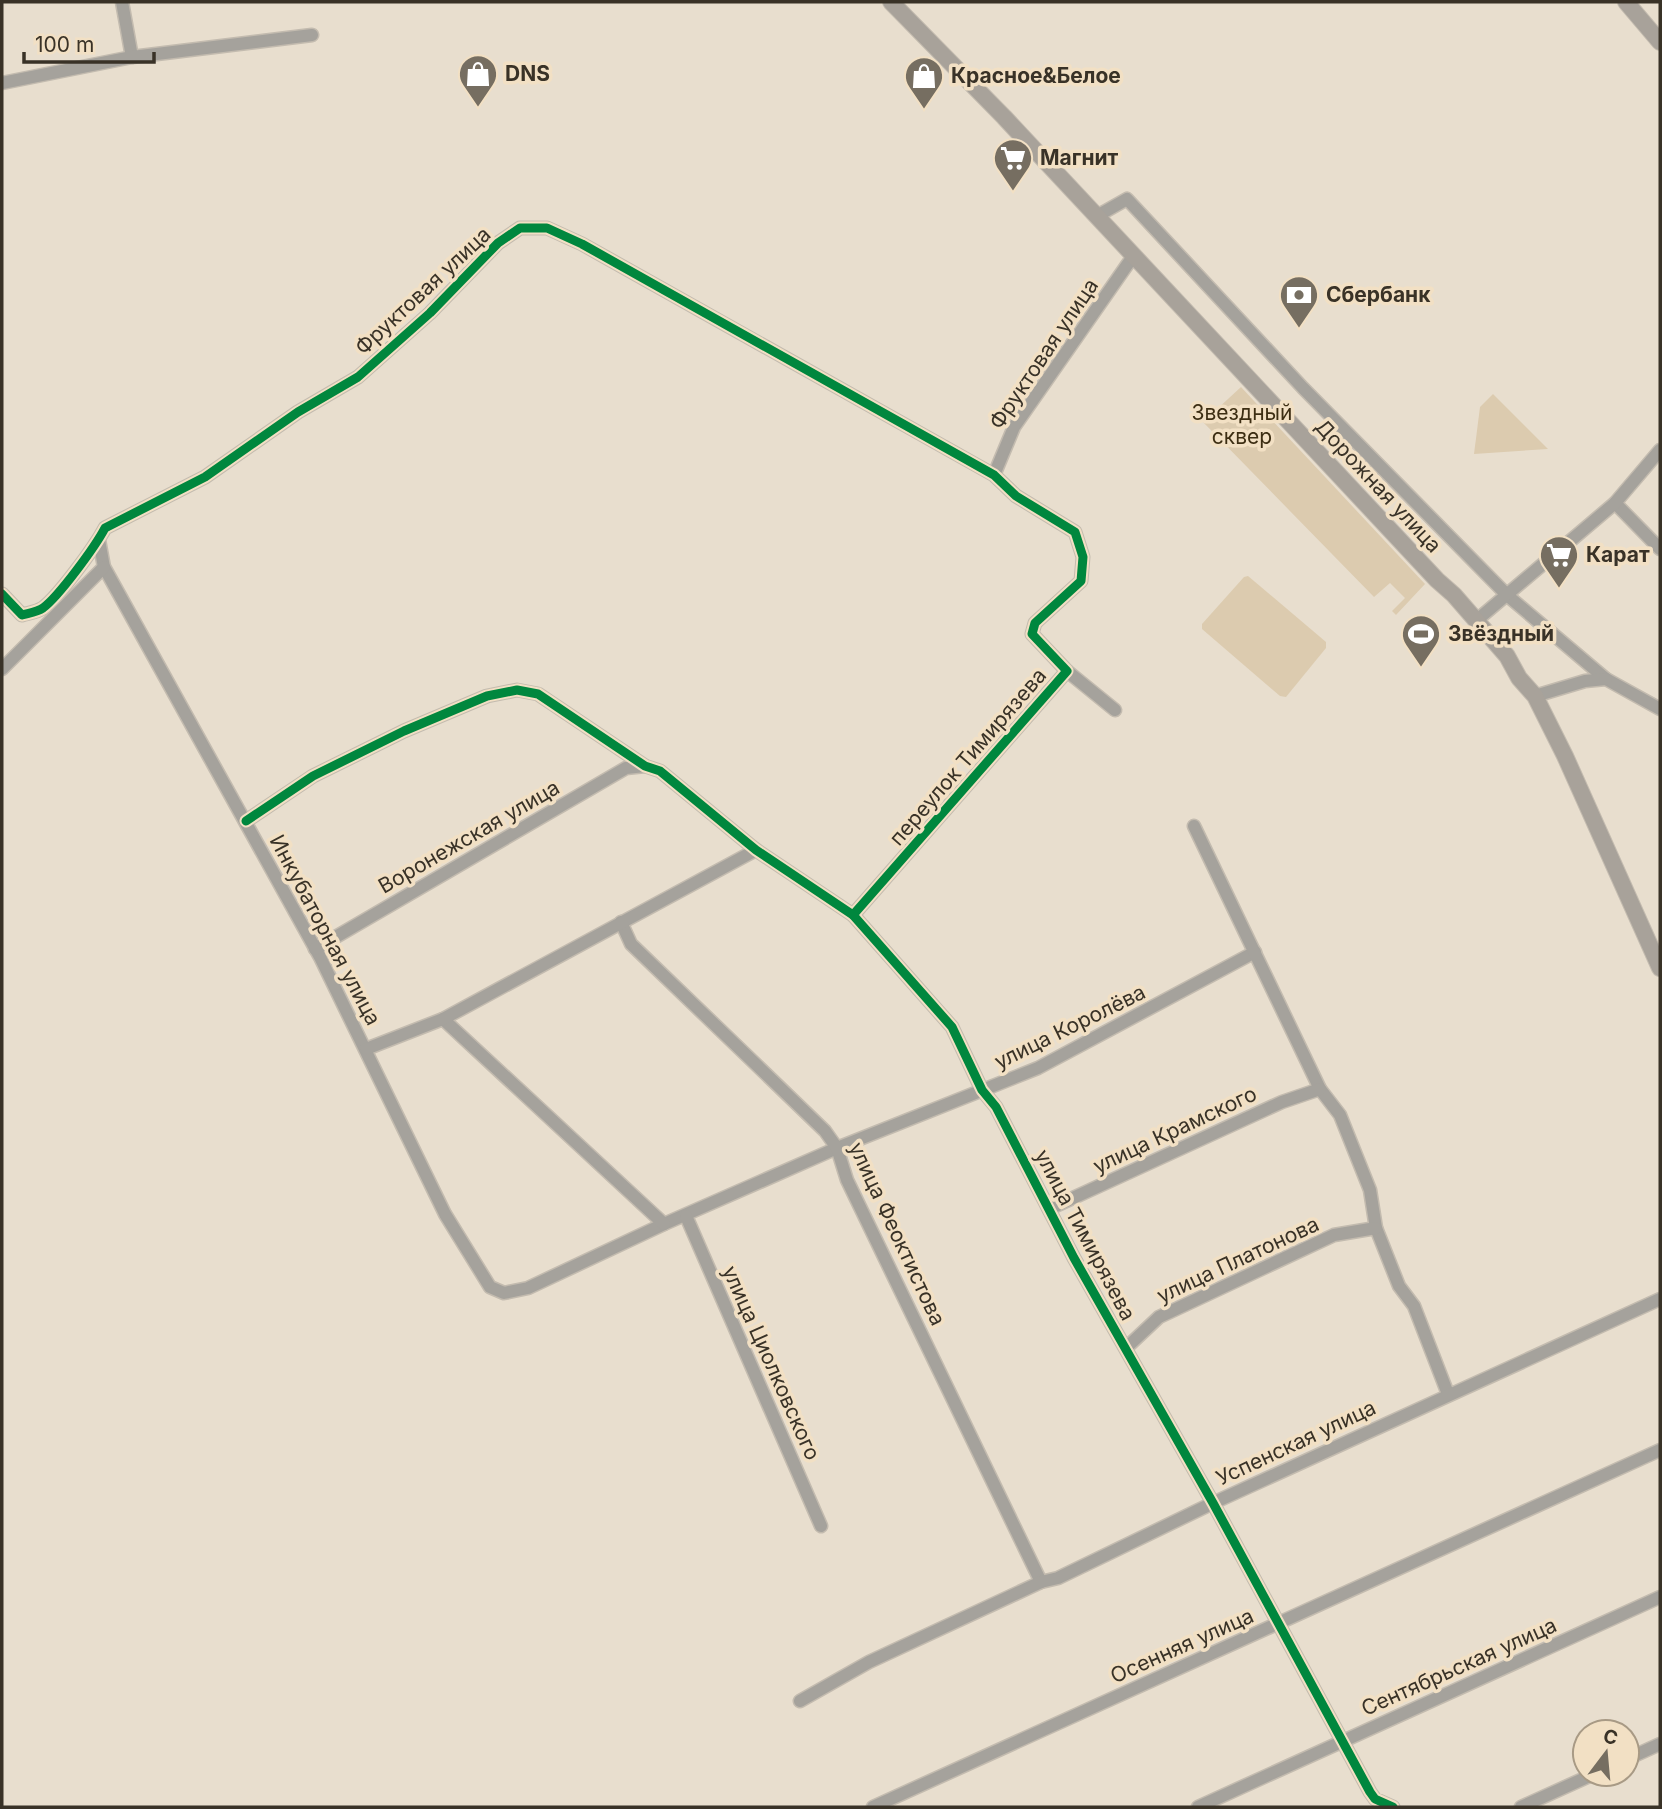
<svg xmlns="http://www.w3.org/2000/svg" width="1662" height="1809" viewBox="0 0 1662 1809" font-family="Inter,sans-serif">
<style>
.green{fill:#dccbaf}
.lines{fill:none;stroke-linecap:round;stroke-linejoin:round}
.minor-casing{stroke:#c3bbaf;stroke-width:15}
.major-casing{stroke:#c3bbaf;stroke-width:18}
.minor{stroke:#a5a29c;stroke-width:12}
.major{stroke:#a8a29a;stroke-width:16}
.cycleway-casing{stroke:#f2e0c4;stroke-width:13}
.cycleway{stroke:#00873e;stroke-width:9}
.labels{text-anchor:middle;stroke-width:7;stroke-linejoin:round;paint-order:stroke}
.poi-label{font-size:21px;font-weight:bold;fill:#393227;stroke:#f2e0c4;text-anchor:start}
.street-label{font-size:21px;fill:#393227;stroke:#f2e0c4}
.park-label{font-size:21px;fill:#3d2e13;stroke:#f2e0c4}
</style>
<rect width="100%" height="100%" fill="#e8dece"/>
<g class="green">
<path d="M1241 387 1425 584 1396 615 1392 611 1405 598 1390 583 1374 597 1203 422Z"/>
<path d="M1493 394 1548 449 1474 454 1480 407Z"/>
<path d="M1248 576 1326 642V648L1286 697 1280 696 1202 629V624L1244 577Z"/>
</g>
<g class="lines">
<g class="minor-casing">
<g id="minor">
<path d="M122 2 132 57"/>
<path d="M2 83 132 57 312 35"/>
<path d="M1097 216 1127 199 1303 388 1508 596 1606 679 1660 709"/>
<path d="M994 475 1014 427 1134 255"/>
<path d="M1615 503 1660 549"/>
<path d="M99 540 104 567 320 957 445 1214 490 1287 504 1293 528 1288 664 1224 837 1148 1038 1068 1255 952"/>
<path d="M2 594 22 615C29 613 37 612 43 608 59 596 95 547 105 528L205 477 298 412 358 377 430 313 498 243 520 228H547L582 244 994 475 1016 496 1075 532 1083 557 1081 581 1035 623 1032 634 1067 671 853 915"/>
<path d="M1477 620 1615 503 1660 450"/>
<path d="M2 669 104 567"/>
<path d="M1067 671 1115 710"/>
<path d="M1535 696 1585 681 1606 679"/>
<path d="M246 821 313 776 404 731 487 696 517 690 538 694 645 766 660 771 756 850 853 915 952 1027 982 1090 996 1107 1074 1258 1213 1503 1370 1792 1375 1799 1393 1807"/>
<path d="M1194 826 1320 1089 1340 1115 1370 1190 1376 1228 1399 1286 1414 1306 1448 1394"/>
<path d="M621 922 631 944 825 1131 837 1148 847 1180 1041 1582"/>
<path d="M315 949 626 768 645 766"/>
<path d="M443 1019 664 1224"/>
<path d="M366 1049 443 1019 756 850"/>
<path d="M1049 1209 1282 1102 1320 1089"/>
<path d="M686 1216 821 1526"/>
<path d="M1126 1348 1159 1317 1334 1235 1376 1228"/>
<path d="M800 1701 869 1662 1041 1582 1058 1578 1213 1503 1660 1299"/>
<path d="M1627 1759 1660 1744"/>
<path d="M873 1807 1660 1450"/>
<path d="M1198 1807 1660 1597"/>
<path d="M1521 1807 1594 1774"/>
</g>
</g>
<g class="major-casing">
<g id="major">
<path d="M891 2 1004 117 1437 580 1454 595 1507 656 1519 678 1535 696 1565 756 1660 968"/>
<path d="M1626 2 1660 42"/>
</g>
</g>
<use href="#minor" class="minor"/>
<use href="#major" class="major"/>
<g class="cycleway-casing">
<g id="cycleway">
<path d="M2 594 22 615C29 613 37 612 43 608 59 596 95 547 105 528L205 477 298 412 358 377 430 313 498 243 520 228H547L582 244 994 475 1016 496 1075 532 1083 557 1081 581 1035 623 1032 634 1067 671 853 915"/>
<path d="M246 821 313 776 404 731 487 696 517 690 538 694 645 766 660 771 756 850 853 915 952 1027 982 1090 996 1107 1074 1258 1213 1503 1370 1792 1375 1799 1393 1807"/>
</g>
</g>
<use href="#cycleway" class="cycleway"/>
</g>
<defs>
<g id="shop-pin" transform="scale(2.0125)"><path d="M0 17L-7.5 6A9.5 9.5 0 1 1 7.5 6Z" fill="#766e61" stroke="#f2e0c4"/><path d="M-5-2.5h2.3a2.7 3.5 0 0 1 5.4 0H5L5.5 6h-11ZM-1.5-2.5h3a1.5 2.3 0 0 0-3 0Z" fill="#fff"/></g>
<g id="supermarket-pin" transform="scale(2.0125)"><path d="M0 17L-7.5 6A9.5 9.5 0 1 1 7.5 6Z" fill="#766e61" stroke="#f2e0c4"/><path d="M-6-5.5h2.5l.6 2H6L4.5 2H-2.5L-4.4-4H-6ZM-1.5 3.2a1.3 1.3 0 1 0 .1 0ZM3 3.2a1.3 1.3 0 1 0 .1 0Z" fill="#fff"/></g>
<g id="bank-pin" transform="scale(2.0125)"><path d="M0 17L-7.5 6A9.5 9.5 0 1 1 7.5 6Z" fill="#766e61" stroke="#f2e0c4"/><path d="M-6-4H6V4H-6ZM0-2.3a2.3 2.3 0 1 0 0 4.6a2.3 2.3 0 1 0 0-4.6Z" fill="#fff"/></g>
<g id="stadium-pin" transform="scale(2.0125)"><path d="M0 17L-7.5 6A9.5 9.5 0 1 1 7.5 6Z" fill="#766e61" stroke="#f2e0c4"/><path d="M0-5a6.5 5 0 1 0 0 10a6.5 5 0 1 0 0-10ZM-3.5-1.8h7v3.6h-7Z" fill="#fff"/></g>
</defs>
<g fill-rule="evenodd">
<use href="#shop-pin" x="478" y="74"/>
<use href="#shop-pin" x="924" y="76"/>
<use href="#supermarket-pin" x="1013" y="158"/>
<use href="#bank-pin" x="1299" y="295"/>
<use href="#supermarket-pin" x="1559" y="555"/>
<use href="#stadium-pin" x="1421" y="634"/>
</g>
<g class="labels">
<g class="poi-label">
<text x="505" y="81">DNS</text>
<text x="951" y="83">Красное&amp;Белое</text>
<text x="1040" y="165">Магнит</text>
<text x="1326" y="302">Сбербанк</text>
<text x="1586" y="562">Карат</text>
<text x="1448" y="641">Звёздный</text>
</g>
<g class="street-label">
<text transform="translate(423 291) rotate(-43)" y="7">Фруктовая улица</text>
<text transform="translate(1044 354) rotate(-56)" y="7">Фруктовая улица</text>
<text transform="translate(1378 486) rotate(47)" y="7">Дорожная улица</text>
<text transform="translate(968 757) rotate(-49)" y="7">переулок Тимирязева</text>
<text transform="translate(469 837) rotate(-30)" y="7">Воронежская улица</text>
<text transform="translate(325 930) rotate(62)" y="7">Инкубаторная улица</text>
<text transform="translate(1070 1027) rotate(-26)" y="7">улица Королёва</text>
<text transform="translate(1175 1130) rotate(-25)" y="7">улица Крамского</text>
<text transform="translate(897 1234) rotate(65)" y="7">улица Феоктистова</text>
<text transform="translate(1085 1235) rotate(62)" y="7">улица Тимирязева</text>
<text transform="translate(1238 1260) rotate(-25)" y="7">улица Платонова</text>
<text transform="translate(771 1363) rotate(66)" y="7">улица Циолковского</text>
<text transform="translate(1296 1443) rotate(-25)" y="7">Успенская улица</text>
<text transform="translate(1182 1646) rotate(-24)" y="7">Осенняя улица</text>
<text transform="translate(1459 1667) rotate(-24)" y="7">Сентябрьская улица</text>
</g>
<g class="park-label">
<text x="1242" y="420">Звездный<tspan x="1242" dy="24">сквер</tspan></text>
</g>
</g>
<rect width="1662" height="1809" fill="none" stroke="#393227" stroke-width="7"/>
<g transform="translate(1606 1753) rotate(16)"><circle r="33" fill="#f2e0c4" stroke="#a89a85" stroke-width="2"/>
<path d="M0-5L12 26L0 18L-12 26Z" fill="#766e61"/>
<text y="-10" font-size="19" font-weight="bold" text-anchor="middle" fill="#393227">С</text>
</g>
<path d="M24 52v10h130v-10" fill="none" stroke="#393227" stroke-width="3.5"/>
<text x="35" y="52" font-size="21" fill="#393227" stroke="#f2e0c4" stroke-width="5" paint-order="stroke">100 m</text>
</svg>
